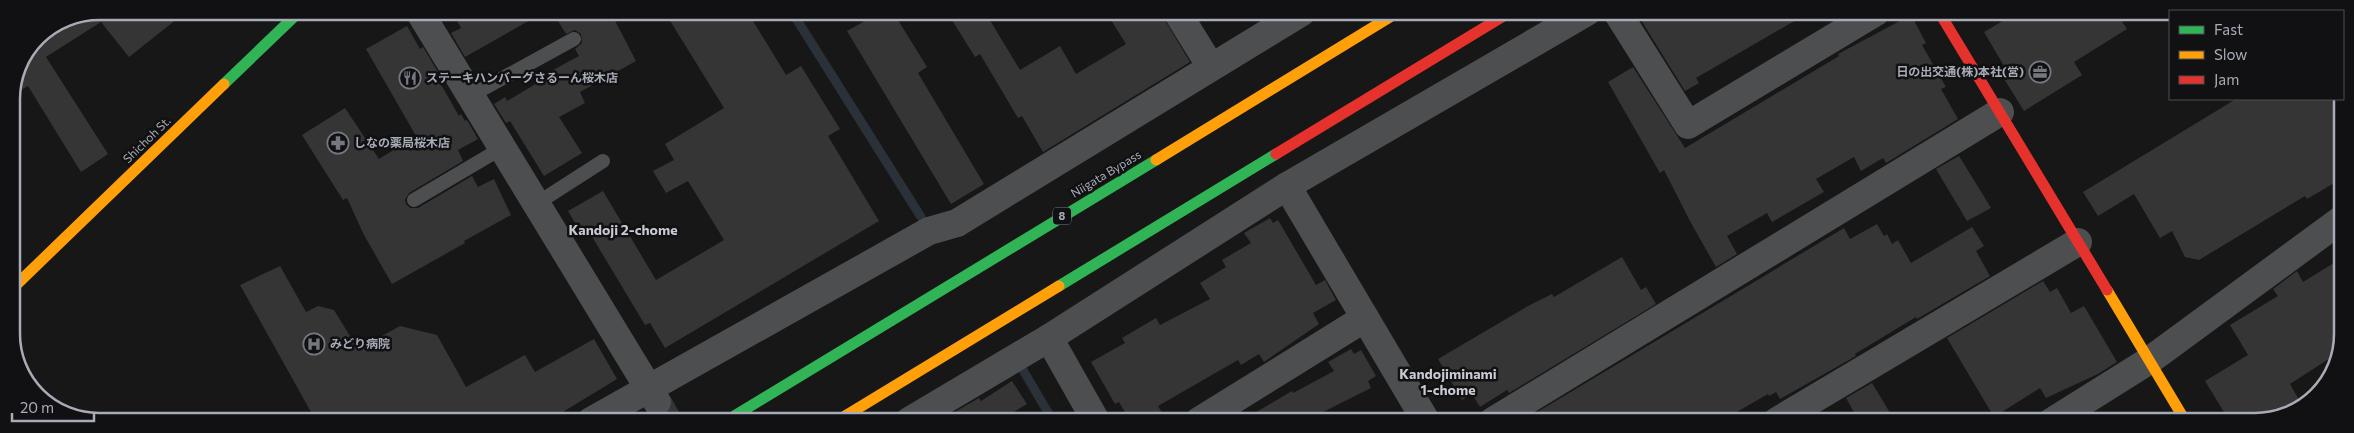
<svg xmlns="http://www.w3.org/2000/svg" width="2354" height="433" viewBox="0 0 2354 433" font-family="Commissioner,'Noto Sans JP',sans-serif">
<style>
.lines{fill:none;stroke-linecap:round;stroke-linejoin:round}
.stream{stroke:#2a3138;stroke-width:9}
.building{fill:#353536}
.street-tunnel{stroke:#343537;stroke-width:28;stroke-dasharray:28 14;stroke-linecap:butt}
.lane{stroke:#4d4e50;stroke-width:14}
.street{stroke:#4d4e50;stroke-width:28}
.fast{stroke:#30b455;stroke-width:11}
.slow{stroke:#ff9f0a;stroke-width:11}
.jam{stroke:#e5322d;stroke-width:11}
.labels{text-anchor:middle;stroke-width:5;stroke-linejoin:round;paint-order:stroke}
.shield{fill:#111113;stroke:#7b7e86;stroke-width:1}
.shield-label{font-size:11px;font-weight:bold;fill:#a8acb7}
.poi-label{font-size:12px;font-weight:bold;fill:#a8acb7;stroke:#111113;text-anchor:start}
.street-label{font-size:12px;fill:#a8acb7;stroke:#111113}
.neighbourhood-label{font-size:14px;font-weight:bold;fill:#c9cbd3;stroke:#111113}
.rim{fill:none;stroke:#a8acb7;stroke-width:2.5}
</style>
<rect width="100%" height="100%" fill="#171717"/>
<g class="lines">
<g class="stream">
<path d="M792 12 921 217"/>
<path d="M1023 370 1053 421"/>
</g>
</g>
<g class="building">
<path d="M99 11H187L129 57 101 22 46 57 108 154 81 172 28 86 12 95 18 65 37 37 65 18Z"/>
<path d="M452 11H546L465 57 451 33 461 28Z"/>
<path d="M552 11H610L636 61 580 92 585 103 559 117 582 153 544 176 510 121 506 123 494 104 505 97 507 101 544 79 542 76 579 56 575 49 582 43 581 34 575 30 566 34Z"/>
<path d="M664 11H747L786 75 801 66 840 129 828 136 879 221 665 348 650 323 645 325 588 230 581 233 568 211 603 191 656 280 724 240 688 181 666 193 653 171 674 160 665 144 724 108Z"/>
<path d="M857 12H893L927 67 918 73 984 184 951 204 847 31 863 22Z"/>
<path d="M947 12H985L1020 70 1060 46 1076 74 1126 44 1106 12H1160L1190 62 1043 152 1022 116 1018 118 980 54 975 57Z"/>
<path d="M1636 12H1810L1696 78 1699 83 1685 91Z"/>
<path d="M2002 12H2116L2127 29 2074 62 2082 75 2024 111 1998 69 2004 66 1984 32 2006 19Z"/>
<path d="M1911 15 1926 43 1922 45 1946 87 1941 89 1958 119 1886 163 1883 158 1861 171 1854 157 1816 179 1824 192 1772 222 1767 213 1727 236 1737 254 1716 267 1691 223 1664 170 1660 173 1608 82 1633 67 1685 148 1839 56 1838 54Z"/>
<path d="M407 26 420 49 423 47 438 72 435 74 459 116 461 114 465 121 467 120 478 139 458 150 463 161 409 193 405 200 406 204 410 208H418L472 176 478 187 494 179 511 215 464 241 465 243 392 284 364 235 347 198 343 200 302 135 345 108 379 159 416 136 366 49Z"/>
<path d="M2236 99H2341V179L2307 199 2305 196 2199 260 2185 257 2172 231 2160 238 2134 194 2098 216 2083 192Z"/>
<path d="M1959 156 1991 208 1967 221 1936 169Z"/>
<path d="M1270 218 1273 223 1278 220 1316 285 1325 280 1336 300 1313 313 1319 324 1264 362 1259 354 1241 365 1238 360 1158 406 1167 421H1130L1119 402 1115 404 1091 362 1125 343 1122 338 1156 318 1160 325 1210 299 1200 283 1226 267 1222 260 1251 243 1244 233Z"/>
<path d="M1877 224 1884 236 1887 234 1892 244 1898 240 1911 263 1972 227 1984 246 1976 251 1990 276 1917 319 1916 317 1855 354 1856 356 1780 399 1776 392 1769 396 1768 394 1721 421 1524 420 1844 228 1850 239Z"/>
<path d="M1622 257 1641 290 1646 287 1656 304 1509 393 1507 390 1480 407 1472 394 1462 400 1438 359 1528 306 1552 294 1554 297Z"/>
<path d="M2342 258V346L2338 353 2290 384 2302 405 2261 422H2230L2205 381 2248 355 2230 325 2278 296 2273 289 2297 271 2303 282Z"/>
<path d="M280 266 306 312 318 306 334 310 358 349 400 326 437 335 466 387 525 355 535 372 594 339 617 379 548 421H316L240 285Z"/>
<path d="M2043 281 2050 292 2057 288 2071 313 2084 306 2117 362 2098 374 2046 398 2040 388 1994 417 1947 338Z"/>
<path d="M1351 349 1354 354 1361 350 1376 376 1368 381 1371 388 1317 415 1320 421H1241L1292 391 1293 393 1334 371 1328 362Z"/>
<path d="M1012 381 1027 404 998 421H939L979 398 981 401Z"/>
<path d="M1872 383 1895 421H1859L1846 398Z"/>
</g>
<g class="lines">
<path class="street-tunnel" d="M658 403 668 421"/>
<g class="lane">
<path d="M470 96 574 39"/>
<path d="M414 200 502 148"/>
<path d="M536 204 603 161"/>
</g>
<g class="street">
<path d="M419 11 657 402"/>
<path d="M1177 12 1211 67"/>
<path d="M1617 12 1688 125 1876 12"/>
<path d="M1287 186 1426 421"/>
<path d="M1049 338 1096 421"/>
<path d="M591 421 929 231 957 223 1302 12"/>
<path d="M909 421 1049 338 1287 186 1587 12"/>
<path d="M1199 421 1365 318"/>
<path d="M1493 421 2000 112"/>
<path d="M1777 421 2078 242"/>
<path d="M2051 422 2150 360 2342 219"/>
</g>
<g class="fast">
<path d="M224 84 300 11"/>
<path d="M1059 286 1276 154"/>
<path d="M726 421 1156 160"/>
</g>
<g class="slow">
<path d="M1156 160 1398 12"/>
<path d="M13 288 224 84"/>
<path d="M2107 290 2186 422"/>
<path d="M837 421 1059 286"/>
</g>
<g class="jam">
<path d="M1939 12 2107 290"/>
<path d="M1276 154 1510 12"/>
</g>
</g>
<defs>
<g id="office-ring" transform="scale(1.125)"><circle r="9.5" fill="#111113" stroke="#75787f" stroke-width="1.5"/><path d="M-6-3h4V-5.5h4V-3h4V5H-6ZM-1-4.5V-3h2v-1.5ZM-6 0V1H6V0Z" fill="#75787f"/></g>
<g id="restaurant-ring" transform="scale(1.125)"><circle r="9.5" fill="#111113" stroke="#75787f" stroke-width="1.5"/><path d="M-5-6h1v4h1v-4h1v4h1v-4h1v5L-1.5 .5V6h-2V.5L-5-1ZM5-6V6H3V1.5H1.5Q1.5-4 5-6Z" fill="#75787f"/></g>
<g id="pharmacy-ring" transform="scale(1.125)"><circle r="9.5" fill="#111113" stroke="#75787f" stroke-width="1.5"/><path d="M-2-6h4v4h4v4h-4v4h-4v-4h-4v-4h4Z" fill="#75787f"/></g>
<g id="hospital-ring" transform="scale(1.125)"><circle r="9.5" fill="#111113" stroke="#75787f" stroke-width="1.5"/><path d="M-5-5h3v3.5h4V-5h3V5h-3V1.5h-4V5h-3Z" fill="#75787f"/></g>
</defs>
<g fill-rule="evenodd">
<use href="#office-ring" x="2040" y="72"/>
<use href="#restaurant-ring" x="410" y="78"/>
<use href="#pharmacy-ring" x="338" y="143"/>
<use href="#hospital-ring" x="314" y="344"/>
</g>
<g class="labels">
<rect class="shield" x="1053" y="207.5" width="18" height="17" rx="4"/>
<g class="shield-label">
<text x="1062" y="220">8</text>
</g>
<g class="poi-label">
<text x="2024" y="76" text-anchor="end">日の出交通(株)本社(営)</text>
<text x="426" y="82">ステーキハンバーグさるーん桜木店</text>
<text x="354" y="147">しなの薬局桜木店</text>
<text x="330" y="348">みどり病院</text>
</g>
<g class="street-label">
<text transform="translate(147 140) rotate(-44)" y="4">Shichoh St.</text>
<text transform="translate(1106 174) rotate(-31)" y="4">Niigata Bypass</text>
</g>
<g class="neighbourhood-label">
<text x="623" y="235">Kandoji 2-chome</text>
<text x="1448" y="379">Kandojiminami<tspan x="1448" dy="16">1-chome</tspan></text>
</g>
</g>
<path d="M0 0H2354V433H0ZM99 20H2255A79 79 0 0 1 2334 99V334A79 79 0 0 1 2255 413H99A79 79 0 0 1 20 334V99A79 79 0 0 1 99 20Z" fill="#111113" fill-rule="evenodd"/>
<path class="rim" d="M99 20H2255A79 79 0 0 1 2334 99V334A79 79 0 0 1 2255 413H99A79 79 0 0 1 20 334V99A79 79 0 0 1 99 20Z"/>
<rect x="2169" y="10" width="175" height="90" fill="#111113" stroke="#4d4f55"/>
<rect x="2179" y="26" width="25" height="8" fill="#30b455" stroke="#4d4f55"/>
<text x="2214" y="35" font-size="15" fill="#a8acb7">Fast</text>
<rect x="2179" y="51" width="25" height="8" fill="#ff9f0a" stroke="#4d4f55"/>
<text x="2214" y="60" font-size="15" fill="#a8acb7">Slow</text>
<rect x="2179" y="76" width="25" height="8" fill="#e5322d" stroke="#4d4f55"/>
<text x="2214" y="85" font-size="15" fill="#a8acb7">Jam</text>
<path d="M12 413v8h82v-8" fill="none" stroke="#a8acb7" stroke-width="2.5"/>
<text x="20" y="413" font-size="15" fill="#a8acb7" stroke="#111113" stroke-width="4" paint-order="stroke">20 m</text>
</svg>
